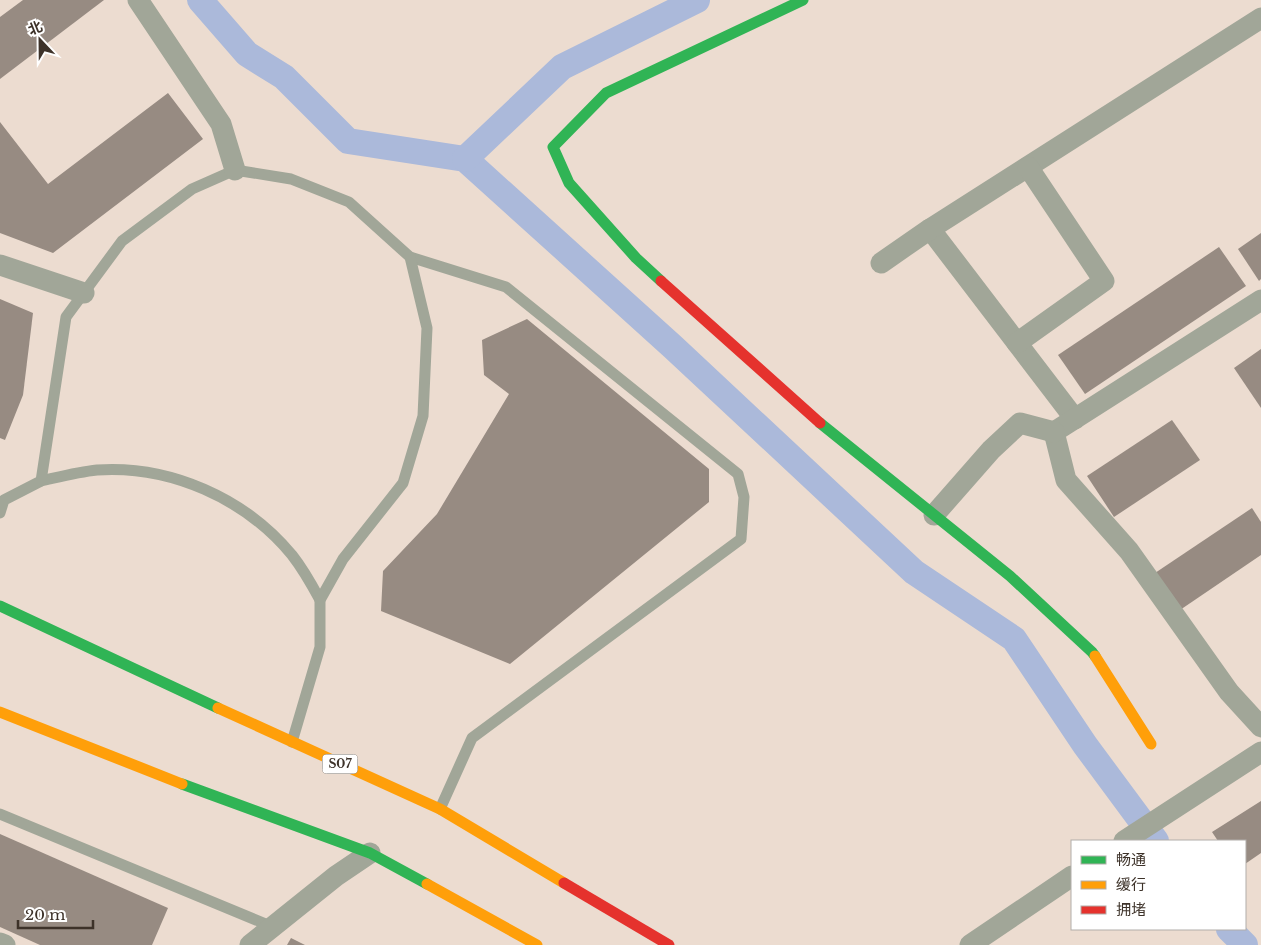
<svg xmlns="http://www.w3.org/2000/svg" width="1261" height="945" viewBox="0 0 1261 945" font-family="'Libre Baskerville','Noto Sans SC',serif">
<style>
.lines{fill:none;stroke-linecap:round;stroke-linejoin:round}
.canal{stroke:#abb9da;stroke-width:26}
.building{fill:#978b82}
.lane{stroke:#a1a698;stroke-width:11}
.street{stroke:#a1a698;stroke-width:21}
.fast{stroke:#30b455;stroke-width:11}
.slow{stroke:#ff9f0a;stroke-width:11}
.jam{stroke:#e5322d;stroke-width:11}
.labels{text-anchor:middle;stroke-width:5;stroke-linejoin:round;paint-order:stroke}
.shield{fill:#fff;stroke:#777069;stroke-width:1}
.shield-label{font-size:12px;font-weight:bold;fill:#3d3229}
</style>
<rect width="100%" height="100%" fill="#ecdcd0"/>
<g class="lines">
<g class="canal">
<path d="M200 0 247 54 284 77 348 141 465 159 673 347 914 572 1014 639 1085 745 1156 841"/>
<path d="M465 159 562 67 697 0"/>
<path d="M1229 929 1245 945"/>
</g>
</g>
<g class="building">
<path d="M23 0H104L0 79V17Z"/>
<path d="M168 93 203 139 53 253 0 233V122L48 184Z"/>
<path d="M1261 233V279L1259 281 1238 249Z"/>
<path d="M1219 247 1246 286 1085 394 1058 355Z"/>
<path d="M0 299 33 313 23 395 5 440 0 438Z"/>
<path d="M527 319 709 469V502L510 664 381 611 383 571 437 514 509 394 484 375 482 340Z"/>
<path d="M1261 349V408L1234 368Z"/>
<path d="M1172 420 1200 460 1114 517 1087 476Z"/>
<path d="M1252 508 1261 522V555L1180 610 1155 573Z"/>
<path d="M1261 801V853L1245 864V841H1218L1212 832Z"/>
<path d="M0 834 168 908 152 945H40L0 927Z"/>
<path d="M291 938 305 945H287Z"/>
</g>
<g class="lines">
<g class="lane">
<path d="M410 257 506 287 738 474 744 497 741 539 472 738 440 809"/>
<path d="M41 481C59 477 78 472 97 470 170 465 245 498 292 555 303 569 312 585 320 600"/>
<path d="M0 513 4 500 41 481 66 317 122 241 192 189 235 170 291 179 349 202 410 257 427 328 423 416 403 483 343 559 320 600V647L292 742"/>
<path d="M0 814 273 927"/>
</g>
<g class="street">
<path d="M138 0 221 124 235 170"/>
<path d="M930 229 1075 419"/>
<path d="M881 263 930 229 1261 18"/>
<path d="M0 265 84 293"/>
<path d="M1261 300 1054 432 1066 480 1129 551 1229 692 1261 727"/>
<path d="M1017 343 1104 281 1028 167"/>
<path d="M934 515 991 450 1020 423 1054 432"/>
<path d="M1124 841 1261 752"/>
<path d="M0 943 5 945"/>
<path d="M250 945 336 876 370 853"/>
<path d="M970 945 1072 876"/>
</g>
<g class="fast">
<path d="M661 281 636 258 569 183 553 147 606 93 803 0"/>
<path d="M820 423 1010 576 1092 652 1095 656"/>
<path d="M0 606 218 708"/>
<path d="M182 784 370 853 427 884"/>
</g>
<g class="slow">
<path d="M1095 656 1151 744"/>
<path d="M218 708 440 809 564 883"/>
<path d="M0 712 182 784"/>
<path d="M427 884 537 945"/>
</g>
<g class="jam">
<path d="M661 281 820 423"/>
<path d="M564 883 669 945"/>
</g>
</g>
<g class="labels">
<rect class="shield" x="322.5" y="754.5" width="35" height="19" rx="4"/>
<g class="shield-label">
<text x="340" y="768">S07</text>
</g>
</g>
<rect x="1071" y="840" width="175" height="90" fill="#ffffff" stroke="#b1ada9"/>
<rect x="1081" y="856" width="25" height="8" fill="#30b455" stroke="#b1ada9"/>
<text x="1116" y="865" font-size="15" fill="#3d3229">畅通</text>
<rect x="1081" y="881" width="25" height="8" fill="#ff9f0a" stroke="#b1ada9"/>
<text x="1116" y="890" font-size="15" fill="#3d3229">缓行</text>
<rect x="1081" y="906" width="25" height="8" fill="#e5322d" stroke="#b1ada9"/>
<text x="1116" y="915" font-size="15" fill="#3d3229">拥堵</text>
<g transform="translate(40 40) rotate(338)" stroke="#ffffff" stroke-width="4" paint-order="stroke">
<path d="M0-4L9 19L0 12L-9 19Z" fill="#3d3229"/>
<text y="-8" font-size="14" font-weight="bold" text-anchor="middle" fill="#3d3229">北</text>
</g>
<path d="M18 920v8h75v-8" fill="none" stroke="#3d3229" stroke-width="2.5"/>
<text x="25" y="920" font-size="15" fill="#3d3229" stroke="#ffffff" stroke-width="4" paint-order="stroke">20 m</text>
</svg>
